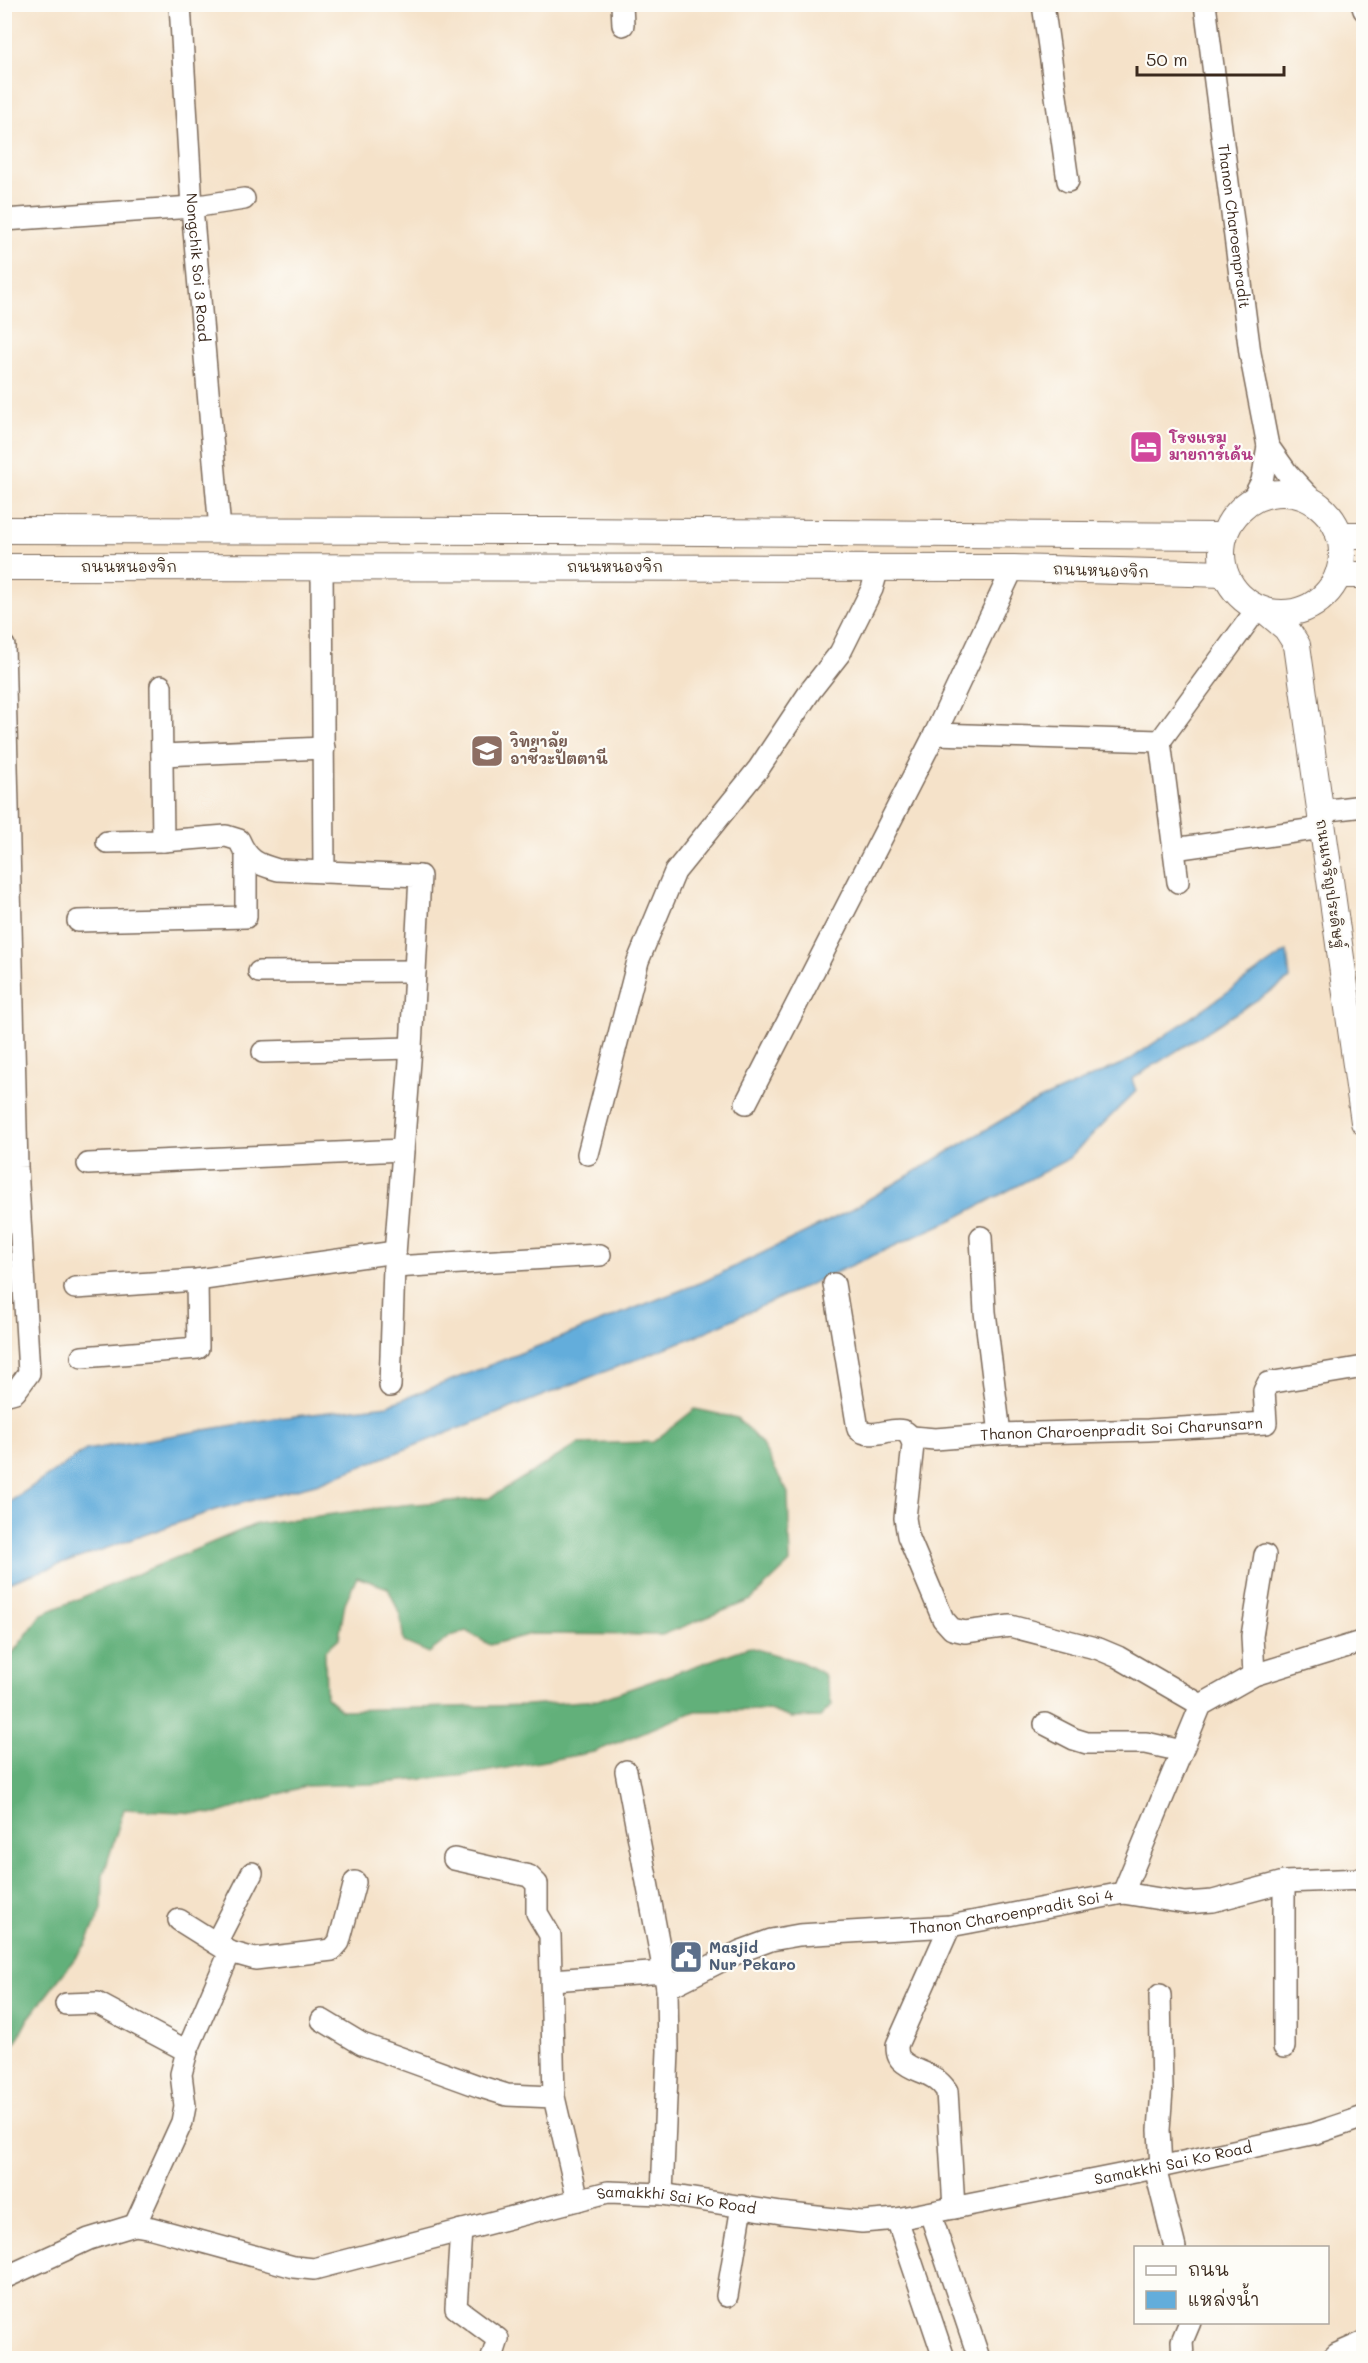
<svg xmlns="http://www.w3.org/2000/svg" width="1368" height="2363" viewBox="0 0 1368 2363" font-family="Mali,'Playpen Sans Thai',sans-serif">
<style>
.forest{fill:#62b07a;stroke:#4e6d4c;stroke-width:1.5}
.water{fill:#63addb;stroke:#4f6c7c;stroke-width:1.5}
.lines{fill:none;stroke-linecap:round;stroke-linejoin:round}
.minor-casing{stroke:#7c6a5a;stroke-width:24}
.major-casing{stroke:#7c6a5a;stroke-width:28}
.minor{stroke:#fff;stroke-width:21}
.major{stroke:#fff;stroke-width:26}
.labels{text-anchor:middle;stroke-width:4.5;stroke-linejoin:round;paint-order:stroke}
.street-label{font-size:15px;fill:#3b2a1e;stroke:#fdfcf7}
.hotel-label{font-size:15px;font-weight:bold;fill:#b23c85;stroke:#fdfcf7;text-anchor:start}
.education-label{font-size:15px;font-weight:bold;fill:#785e54;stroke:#fdfcf7;text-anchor:start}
.service-label{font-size:15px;font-weight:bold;fill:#4e5e75;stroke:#fdfcf7;text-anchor:start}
</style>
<rect width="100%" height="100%" fill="#fdfcf7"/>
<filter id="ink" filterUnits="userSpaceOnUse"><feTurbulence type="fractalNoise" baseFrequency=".0167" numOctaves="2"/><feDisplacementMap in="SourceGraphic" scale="12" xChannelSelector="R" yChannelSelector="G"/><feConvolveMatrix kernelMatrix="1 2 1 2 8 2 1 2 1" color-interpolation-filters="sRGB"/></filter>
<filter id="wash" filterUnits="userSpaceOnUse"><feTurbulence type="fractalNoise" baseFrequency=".008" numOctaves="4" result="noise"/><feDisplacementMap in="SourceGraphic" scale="24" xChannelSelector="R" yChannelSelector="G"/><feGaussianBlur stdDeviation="1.35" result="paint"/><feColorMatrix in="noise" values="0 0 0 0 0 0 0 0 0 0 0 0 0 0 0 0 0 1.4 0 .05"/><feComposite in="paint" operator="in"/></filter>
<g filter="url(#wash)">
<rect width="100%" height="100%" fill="#f5e2c9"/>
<path class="forest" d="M695 1409 737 1418 761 1443 788 1493 790 1563 751 1600 662 1635 531 1634 490 1645 466 1631 451 1636 429 1653 404 1642 400 1615 388 1588 357 1577 345 1603 339 1638 325 1651 326 1697 342 1710 527 1705 598 1700 749 1647 801 1662 824 1674 832 1705 820 1717 791 1718 769 1710 696 1711 594 1752 468 1775 371 1784 305 1786 216 1814 124 1809 103 1876 102 1909 86 1944 28 2019 5 2063V1660L8 1659 42 1614 256 1524 403 1505 490 1498 578 1444 653 1442Z"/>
<path class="water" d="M1287 951 1290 979 1132 1079 1136 1091 1068 1159 958 1217 696 1336 316 1484 215 1510 5 1584V1505L86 1450 270 1419 388 1405 707 1280 847 1212 1024 1107 1128 1061Z"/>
</g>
<g filter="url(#ink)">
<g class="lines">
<g class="minor-casing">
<g id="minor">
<path id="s1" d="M180 4 192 207 220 530"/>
<path d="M622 4 623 25"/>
<path d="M1043 4 1068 181"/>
<path id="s2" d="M1205 4 1250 353 1268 446 1262 481 1251 502"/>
<path d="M1362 4 1364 10"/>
<path d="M4 220 192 207 244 199"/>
<path d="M1268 446 1288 474 1315 503"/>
<path d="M322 567 324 872"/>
<path d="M4 646 17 1167 29 1373 15 1392 4 1395"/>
<path d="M161 686 163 841"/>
<path d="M935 734 1160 741 1178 882"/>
<path d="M1160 741 1257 609"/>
<path d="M162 755 324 748"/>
<path d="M1320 811 1364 806"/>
<path d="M107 842 163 841 226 836 239 840C248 861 257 864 278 870L420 876 411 1048 394 1267 390 1386"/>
<path d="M1174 849 1322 828"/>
<path d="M78 921 246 917V855"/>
<path d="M259 972 415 971"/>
<path d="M263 1052 411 1048"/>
<path d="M746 1103 935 734 1013 568"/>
<path d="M588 1154 638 961 675 872 759 768 811 690 840 653 872 589 878 568"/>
<path d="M88 1164 403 1150"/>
<path d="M981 1237 985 1312 1000 1434"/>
<path d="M394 1267 600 1255"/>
<path d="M834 1284 858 1429C875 1445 906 1413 913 1445L905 1518 908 1536 943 1619 952 1629 965 1632 1010 1626 1099 1649 1118 1657 1201 1705"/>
<path d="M75 1288 197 1280 395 1252"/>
<path d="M82 1357 198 1348 197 1280"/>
<path id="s3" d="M912 1437 935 1439 1000 1434 1148 1430 1266 1423 1264 1391 1268 1383 1364 1367"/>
<path d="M1254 1675 1252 1636 1265 1555"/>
<path d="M1045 1724 1074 1739 1087 1743H1146L1182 1751"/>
<path d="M626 1771 667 1988 668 2051 662 2194"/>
<path d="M454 1859 529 1876 537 1884V1913L550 1935 554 2097"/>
<path d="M1284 1882V2047"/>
<path d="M1123 1893 1201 1705 1254 1675 1364 1641"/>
<path d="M950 1926 897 2045C897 2050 897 2056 901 2060 915 2074 933 2070 947 2091L954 2208"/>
<path d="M216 1943 252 1873"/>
<path d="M230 1952 255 1959 332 1950 339 1942 355 1882"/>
<path d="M552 1980 664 1972"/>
<path id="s4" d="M667 1988 741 1951 771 1940 799 1935 950 1926 1123 1893 1185 1903 1213 1901 1284 1882 1364 1879"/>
<path d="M1160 1995 1162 2090 1159 2130 1161 2167"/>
<path d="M66 2004 97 2003 187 2051"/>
<path d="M322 2020 362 2044 481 2087 507 2095 554 2097 578 2200"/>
<path d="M1155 2168 1175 2248"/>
<path d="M930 2213 979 2358"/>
<path d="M897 2219 944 2358"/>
<path d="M135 2225 182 2122 185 2106 181 2074 187 2051 230 1952 179 1920"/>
<path d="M461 2230 456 2308 498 2339 492 2358"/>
<path id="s5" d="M4 2278 89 2239 135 2225 152 2228 294 2267 314 2269 608 2192 662 2194 781 2213 862 2222 897 2219 1155 2168 1316 2133 1364 2117"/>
<path d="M727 2296 742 2206"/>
<path d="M1183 2358 1182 2341 1190 2322"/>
<path d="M1333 2358 1337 2354 1364 2342"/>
</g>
</g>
<g class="major-casing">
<g id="major">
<circle cx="1282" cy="553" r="60"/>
<path d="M4 530 557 531 1224 536"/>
<path d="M1339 535H1364"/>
<path d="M4 567 1013 568 1225 574"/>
<path d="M1338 575H1364"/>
<path d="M1267 612 1286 628 1297 645 1364 1122"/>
</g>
</g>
<use href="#minor" class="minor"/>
<use href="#major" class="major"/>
</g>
</g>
<defs>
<g id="hotel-square" transform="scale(1.725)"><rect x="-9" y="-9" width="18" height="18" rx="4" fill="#d1479c" stroke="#fdfcf7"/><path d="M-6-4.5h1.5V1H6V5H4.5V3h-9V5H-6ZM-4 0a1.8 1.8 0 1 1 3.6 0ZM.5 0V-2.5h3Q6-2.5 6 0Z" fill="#fff"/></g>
<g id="university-square" transform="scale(1.725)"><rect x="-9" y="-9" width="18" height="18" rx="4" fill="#8d6e63" stroke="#fdfcf7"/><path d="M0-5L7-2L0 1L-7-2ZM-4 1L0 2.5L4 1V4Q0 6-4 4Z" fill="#fff"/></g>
<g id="civic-square" transform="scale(1.725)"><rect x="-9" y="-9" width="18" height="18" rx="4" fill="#5c6f8a" stroke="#fdfcf7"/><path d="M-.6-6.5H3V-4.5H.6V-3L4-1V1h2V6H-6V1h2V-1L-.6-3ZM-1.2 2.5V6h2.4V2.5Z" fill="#fff"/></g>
</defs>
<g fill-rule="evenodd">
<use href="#hotel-square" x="1146" y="447"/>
<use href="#university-square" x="487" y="751"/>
<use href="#civic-square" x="686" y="1957"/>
</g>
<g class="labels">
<g class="street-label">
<text dy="5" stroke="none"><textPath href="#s2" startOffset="224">Thanon Charoenpradit</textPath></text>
<text dy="5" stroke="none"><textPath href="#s1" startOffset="264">Nongchik Soi 3 Road</textPath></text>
<text x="129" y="572">ถนนหนองจิก</text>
<text x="615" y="572">ถนนหนองจิก</text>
<text transform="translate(1101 571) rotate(2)" y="5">ถนนหนองจิก</text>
<text transform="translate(1330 884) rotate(82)" y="5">ถนนเจริญประดิษฐ์</text>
<text dy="5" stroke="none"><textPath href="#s3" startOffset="210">Thanon Charoenpradit Soi Charunsarn</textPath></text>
<text dy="5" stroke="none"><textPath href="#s4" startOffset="357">Thanon Charoenpradit Soi 4</textPath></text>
<text dy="5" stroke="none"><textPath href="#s5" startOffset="1203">Samakkhi Sai Ko Road</textPath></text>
<text dy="5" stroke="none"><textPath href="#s5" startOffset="699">Samakkhi Sai Ko Road</textPath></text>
</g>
<g class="hotel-label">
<text x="1169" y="443">โรงแรม<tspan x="1169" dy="17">มายการ์เด้น</tspan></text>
</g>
<g class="education-label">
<text x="510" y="747">วิทยาลัย<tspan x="510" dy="17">อาชีวะปัตตานี</tspan></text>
</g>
<g class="service-label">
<text x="709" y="1953">Masjid<tspan x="709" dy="17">Nur Pekaro</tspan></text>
</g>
</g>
<rect width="1368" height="2363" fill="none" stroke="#fdfcf7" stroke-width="24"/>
<rect x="1134" y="2246" width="195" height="78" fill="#fdfcf7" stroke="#afa8a0" stroke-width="1.5"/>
<rect x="1146" y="2266" width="30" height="9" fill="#ffffff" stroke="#afa8a0" stroke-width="1.5"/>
<text x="1188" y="2276" font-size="18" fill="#3b2a1e">ถนน</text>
<rect x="1146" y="2291" width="30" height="18" fill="#63addb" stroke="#afa8a0" stroke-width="1.5"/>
<text x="1188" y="2306" font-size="18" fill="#3b2a1e">แหล่งน้ำ</text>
<path d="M1137 66v9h147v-9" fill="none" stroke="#3b2a1e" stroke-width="3"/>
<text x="1146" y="66" font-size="18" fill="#3b2a1e" stroke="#fdfcf7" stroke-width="4.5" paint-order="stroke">50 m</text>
</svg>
